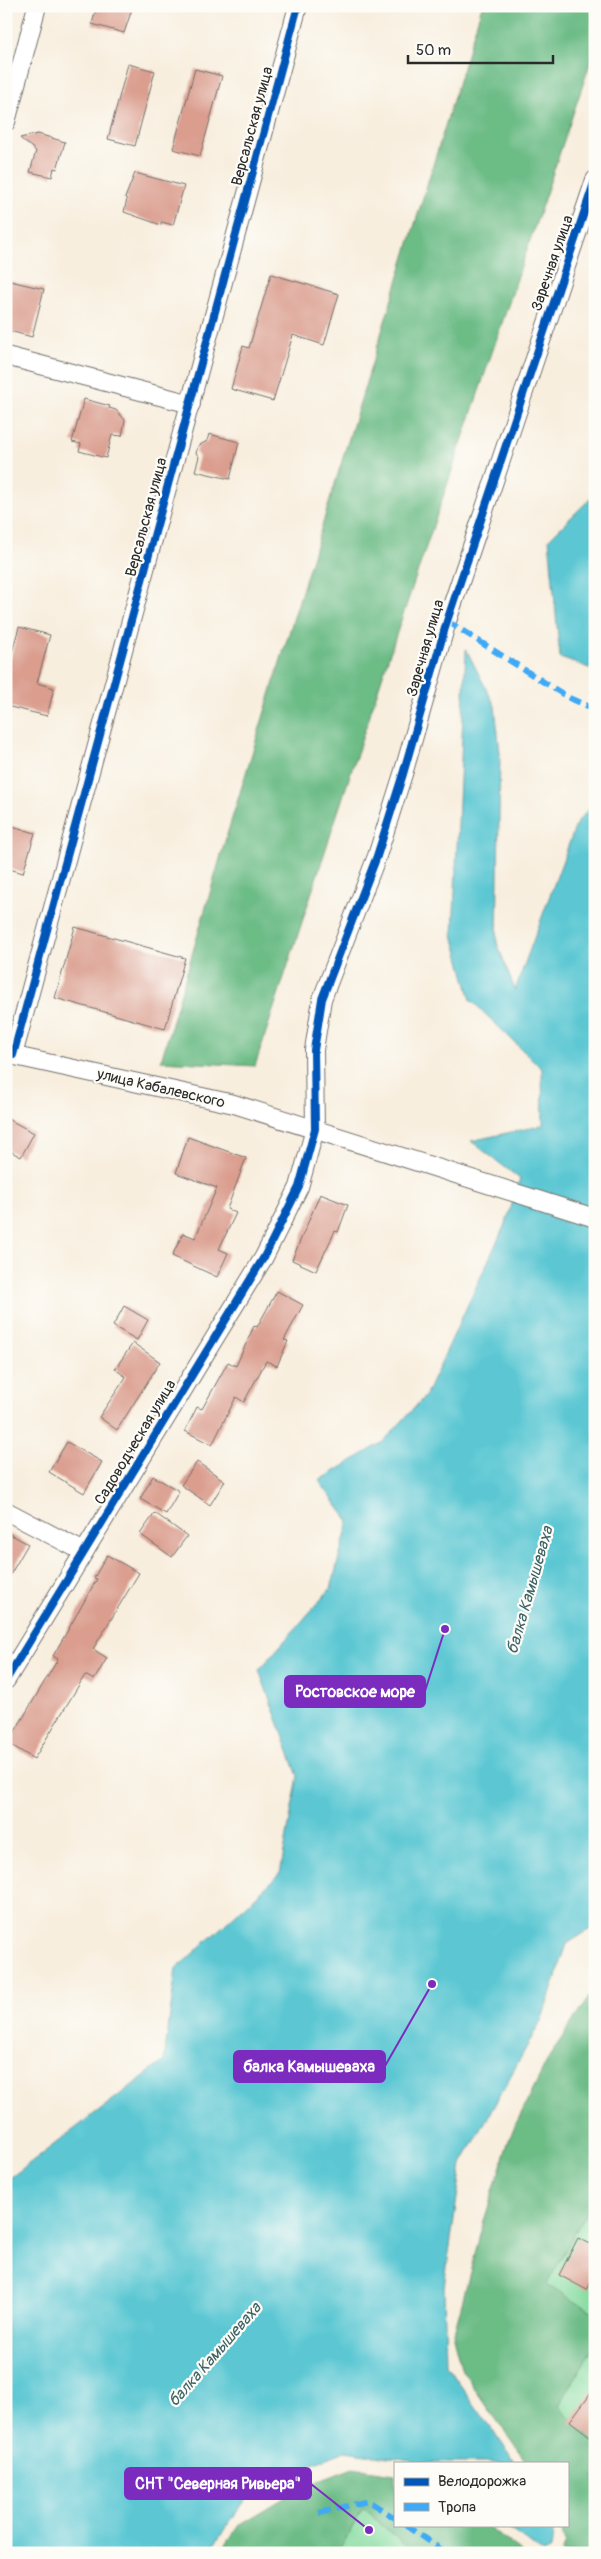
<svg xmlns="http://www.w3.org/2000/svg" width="601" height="2559" viewBox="0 0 601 2559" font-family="Pangolin,sans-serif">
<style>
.green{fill:#85dca0;stroke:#588466}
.forest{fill:#6cbc86;stroke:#4c7458}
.water{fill:#5bc7d3;stroke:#43797f}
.building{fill:#da9d8e}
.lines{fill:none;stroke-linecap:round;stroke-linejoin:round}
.street-casing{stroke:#736f6a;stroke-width:20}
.street{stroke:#fff;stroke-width:18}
.quiet{stroke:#3fa9f5;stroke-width:6;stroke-dasharray:12 6;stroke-linecap:butt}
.cycleway-casing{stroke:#fdfcf7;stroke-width:11}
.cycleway{stroke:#0057b8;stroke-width:8}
.labels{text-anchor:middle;stroke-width:4.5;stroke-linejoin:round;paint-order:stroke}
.street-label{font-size:15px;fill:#2b2b2b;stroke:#fdfcf7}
.water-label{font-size:16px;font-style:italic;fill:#3c6266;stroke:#fdfcf7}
.leader{fill:none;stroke:#7b2cbf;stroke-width:2}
.callout-dot{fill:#7b2cbf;stroke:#fdfcf7;stroke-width:2}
.callout{fill:#7b2cbf;stroke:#7b2cbf;stroke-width:2}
.callout-label{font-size:16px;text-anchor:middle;font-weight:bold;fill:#fff}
</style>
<rect width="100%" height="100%" fill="#fdfcf7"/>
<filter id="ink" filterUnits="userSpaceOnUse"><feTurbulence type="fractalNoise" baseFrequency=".02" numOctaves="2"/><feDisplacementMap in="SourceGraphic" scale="10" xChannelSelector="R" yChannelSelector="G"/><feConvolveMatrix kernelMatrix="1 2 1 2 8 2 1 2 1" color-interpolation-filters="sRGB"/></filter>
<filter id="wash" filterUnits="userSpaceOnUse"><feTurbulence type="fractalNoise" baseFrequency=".0096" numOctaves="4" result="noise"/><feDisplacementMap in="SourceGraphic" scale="20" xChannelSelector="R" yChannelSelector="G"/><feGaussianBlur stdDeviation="1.12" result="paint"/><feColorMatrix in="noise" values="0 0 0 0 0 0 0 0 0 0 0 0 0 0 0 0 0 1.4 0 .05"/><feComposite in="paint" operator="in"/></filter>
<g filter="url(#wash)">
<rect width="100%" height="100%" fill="#f8eede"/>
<g class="green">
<path d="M595 2196V2314L546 2284Z"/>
<path d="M595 2343V2442L559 2406Z"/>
<path d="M363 2508 413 2553H338Z"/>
</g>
<g class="forest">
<path d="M482 6H595V49L386 665 255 1066 161 1061 226 838Z"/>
<path d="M595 1988V2196L547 2284 595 2314V2343L559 2406 595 2442V2553H561L565 2542 560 2525H567V2463H527L462 2371 453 2336 481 2231 510 2136 549 2057Z"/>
<path d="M353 2468 395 2474V2525H486L523 2553H413L363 2508 338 2553H220L239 2525 301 2488Z"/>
</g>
<g class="water">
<path d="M595 494V670L560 658 549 539Z"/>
<path d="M466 649 495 706 500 753 497 943 515 990 577 822 595 803V1926L567 1944 542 2019 462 2164 444 2287 446 2365 516 2463H415L411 2460 344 2451 253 2489 208 2553H6V2181L164 2061 176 1969 280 1874 298 1776 259 1670 331 1588 349 1521 319 1481 383 1442 426 1395 507 1220 520 1179 471 1141 543 1125 542 1069 471 1000 453 935Z"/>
<path d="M503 2525H554L551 2549 543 2553Z"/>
</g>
<g id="blocks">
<g class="building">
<path d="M97 6H133L124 33 92 24Z"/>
<path d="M128 64 155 71 135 146 108 139Z"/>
<path d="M195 69 222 76 200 156 173 149Z"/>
<path d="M38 134 65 142 57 169 54 168 52 177 30 172 36 151 20 138Z"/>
<path d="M135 173 184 186 173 225 161 222V225L124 212 127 199 125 198Z"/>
<path d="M271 274 339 294 324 345 293 335 273 401 231 389 243 346 249 348Z"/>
<path d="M6 280 44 289 32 337 6 330Z"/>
<path d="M84 399 110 406 109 408 116 410 125 420 122 436 112 435 106 458 79 451 81 444 72 442Z"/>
<path d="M209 434 239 442 230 479 195 471 199 457 196 453 198 446 207 441Z"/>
<path d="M19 627 50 635 37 683 54 688 47 716 6 706V674Z"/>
<path d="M6 824 35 833 23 873 6 868Z"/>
<path d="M75 927 185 958 165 1029 55 998Z"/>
<path d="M6 1118 34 1133 21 1157 6 1149Z"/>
<path d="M188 1137 246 1158 227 1209 236 1213 219 1249 228 1253 217 1277 172 1256 183 1233 195 1238 217 1188 176 1173Z"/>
<path d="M320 1194 348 1205 338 1232 335 1231 316 1271 292 1260Z"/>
<path d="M277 1291 303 1305 284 1340 288 1341 277 1366 266 1361 244 1402 236 1397 212 1445 185 1431 197 1407 202 1409 228 1362 236 1366 254 1326 257 1327Z"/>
<path d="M124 1306 148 1320 137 1340 113 1326Z"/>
<path d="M133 1343 160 1362 117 1430 99 1417 126 1377 115 1369Z"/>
<path d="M67 1442 102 1462 84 1493 49 1472Z"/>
<path d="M197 1462 225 1481 210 1505 181 1485Z"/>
<path d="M153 1476 179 1491 166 1514 140 1499Z"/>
<path d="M155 1513 187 1536 172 1557 140 1534Z"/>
<path d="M6 1532 28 1544 6 1582Z"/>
<path d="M107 1555 139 1573 93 1649 107 1658 94 1680 85 1675 34 1759 8 1743 58 1659 53 1656 97 1579 94 1578Z"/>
<path d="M578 2238 595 2246V2275L587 2290 559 2275Z"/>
<path d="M595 2387V2440L570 2421Z"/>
</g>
</g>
</g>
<g filter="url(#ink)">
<use href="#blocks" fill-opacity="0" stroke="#736f6a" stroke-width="1"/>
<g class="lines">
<g class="street-casing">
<g id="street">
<path d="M6 122 37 6"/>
<path d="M6 356 191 404"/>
<path d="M6 1054 234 1104 595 1218"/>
<path d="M13 1055 298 6"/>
<path d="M6 1511 84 1552"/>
<path d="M6 1680 264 1257 299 1187 315 1129 314 1050 322 999 377 856 403 774 447 621 595 180"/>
</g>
</g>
<use href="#street" class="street"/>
<g class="quiet">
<path d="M447 621 569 698 595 709"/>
<path d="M319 2513 368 2501 395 2518"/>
<path d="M405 2525 446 2553"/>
</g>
<g class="cycleway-casing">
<g id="cycleway">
<path d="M13 1055 298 6"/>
<path d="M6 1680 264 1257 299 1187 315 1129 314 1050 322 999 377 856 403 774 447 621 595 180"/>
</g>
</g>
<use href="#cycleway" class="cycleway"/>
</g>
</g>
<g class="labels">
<g class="street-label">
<text transform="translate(252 126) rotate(-75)" y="5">Версальская улица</text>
<text transform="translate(552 263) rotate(-71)" y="5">Заречная улица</text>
<text transform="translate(146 517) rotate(-75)" y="5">Версальская улица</text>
<text transform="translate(425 648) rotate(-74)" y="5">Заречная улица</text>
<text transform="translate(161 1088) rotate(13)" y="5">улица Кабалевского</text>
<text transform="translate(135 1442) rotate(-59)" y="5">Садоводческая улица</text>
</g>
<g class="water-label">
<text transform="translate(529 1590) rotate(-74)" y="6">балка Камышеваха</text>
<text transform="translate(214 2354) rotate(-49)" y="6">балка Камышеваха</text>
</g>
</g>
<path class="leader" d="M445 1629L425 1691M432 1984L385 2066M369 2530L311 2484"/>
<g class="callout-dot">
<circle cx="445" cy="1629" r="5"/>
<circle cx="432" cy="1984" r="5"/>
<circle cx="369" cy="2530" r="5"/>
</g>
<g class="callout">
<rect x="285" y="1676" width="140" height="31" rx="5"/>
<rect x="234" y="2051" width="151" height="31" rx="5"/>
<rect x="125" y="2468" width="186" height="31" rx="5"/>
</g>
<g class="callout-label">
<text x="355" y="1697">Ростовское море</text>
<text x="309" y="2072">балка Камышеваха</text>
<text x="218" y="2489">СНТ "Северная Ривьера"</text>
</g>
<rect width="601" height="2559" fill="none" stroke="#fdfcf7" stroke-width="25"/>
<rect x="394" y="2462" width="175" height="65" fill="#fdfcf7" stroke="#a9a8a5"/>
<rect x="404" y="2478" width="25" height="8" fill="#0057b8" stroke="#a9a8a5"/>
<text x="438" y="2486" font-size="15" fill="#2b2b2b">Велодорожка</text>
<rect x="404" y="2503" width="25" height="8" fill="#3fa9f5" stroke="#a9a8a5"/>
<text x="438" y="2512" font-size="15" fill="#2b2b2b">Тропа</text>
<path d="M408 55v8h145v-8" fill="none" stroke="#2b2b2b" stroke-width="2.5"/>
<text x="416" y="55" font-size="15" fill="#2b2b2b" stroke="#fdfcf7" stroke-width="4" paint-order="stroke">50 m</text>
</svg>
